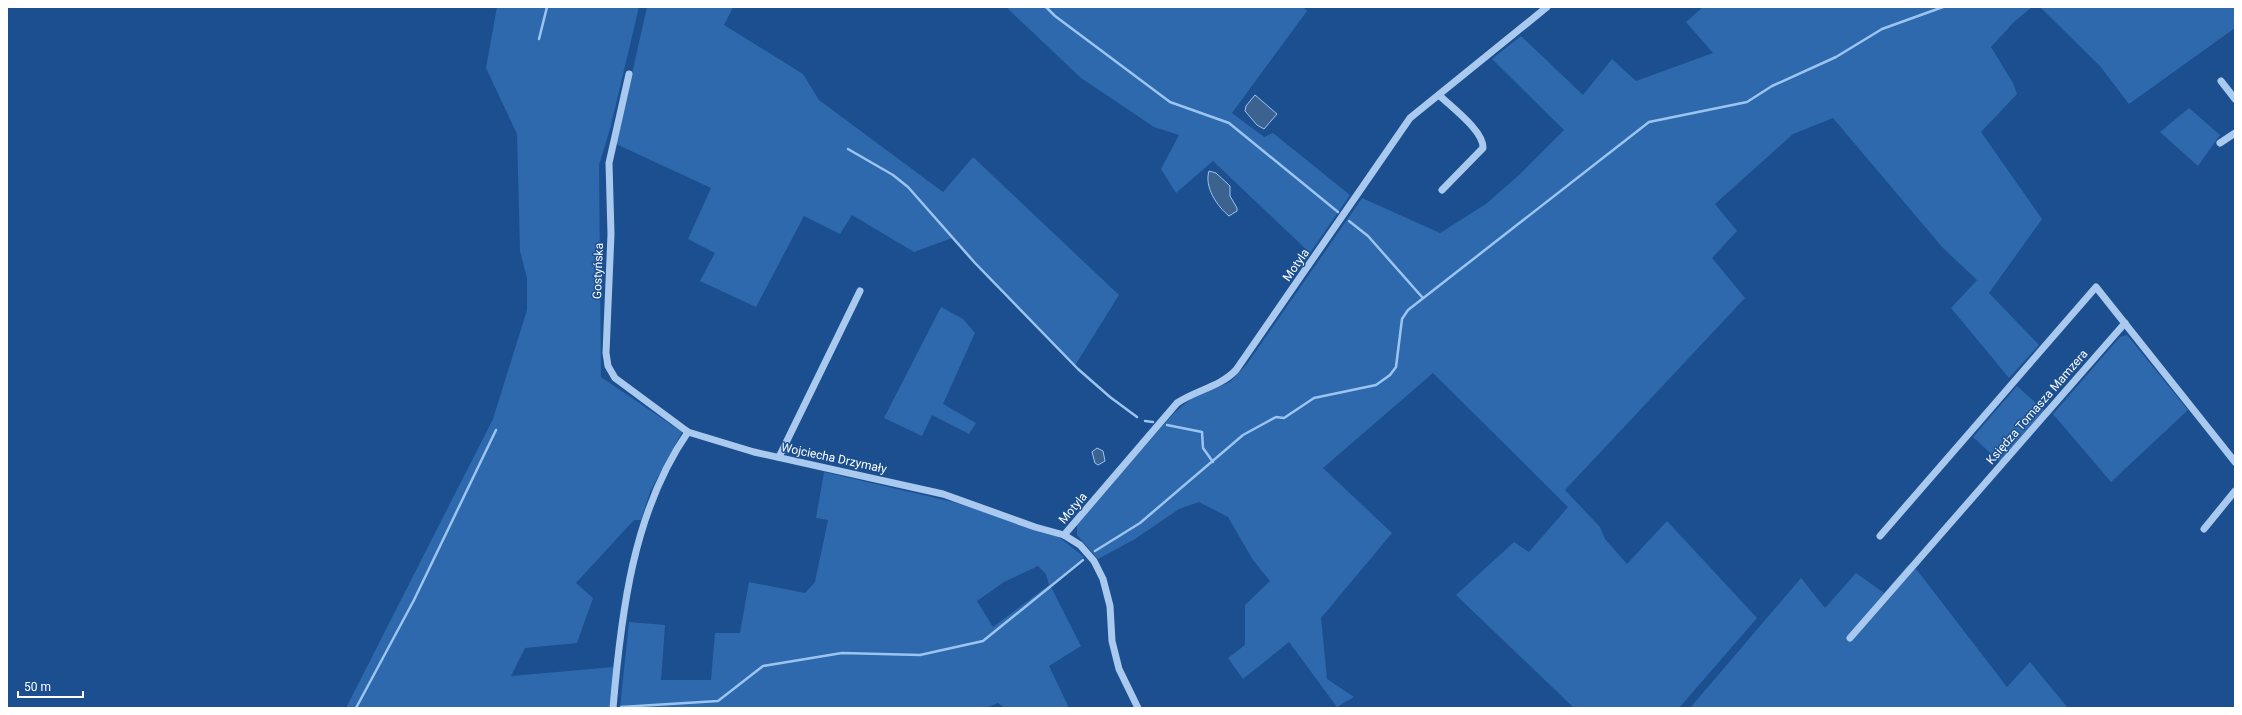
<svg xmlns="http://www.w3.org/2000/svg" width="2242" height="715" viewBox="0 0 2242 715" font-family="Roboto,sans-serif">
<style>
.green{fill:#2e69ad;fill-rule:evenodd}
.water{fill:#3c6290;stroke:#9cc4f0}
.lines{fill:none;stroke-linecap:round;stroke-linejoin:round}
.stream{stroke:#9cc4f0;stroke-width:2.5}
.minor{stroke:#a9c9ee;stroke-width:7}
.labels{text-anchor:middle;stroke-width:3;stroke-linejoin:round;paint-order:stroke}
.street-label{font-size:12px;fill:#fff;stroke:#1b4f8f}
</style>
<rect width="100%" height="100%" fill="#1b4f8f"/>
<g class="green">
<path d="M497 7H639L610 129 599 165 601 377 682 432 650 492 641 520H634L576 583 593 598 577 643 525 648 511 676 614 667 610 708H346L493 419 527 310V278L520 251 517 134 486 68Z"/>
<path d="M647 7H733L724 25 803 74 819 100 943 192 973 157 1119 295 1074 367 968 257 952 238 914 252 852 215 840 234 804 216 756 307 700 281 715 253 688 239 711 188 616 144Z"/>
<path d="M1006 7H1303L1307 11 1232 113 1264 137 1273 133 1350 195 1310 253 1213 161 1176 193 1161 169 1179 135 1154 127 1081 78Z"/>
<path d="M1703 7H2032L2014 22 1991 47 2013 83 2017 94 1981 132 2042 219 1989 293 2039 345 2009 378 1951 308 1977 280 1942 247 1833 118 1793 134 1715 204 1737 231 1712 258 1745 298 1565 490 1600 527 1605 539 1627 564 1667 521 1757 618 1679 708H1574L1456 595 1514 542 1529 552 1568 507 1433 373 1323 468 1392 533 1321 618 1327 679 1354 697 1337 707 1289 642 1243 679 1228 658 1245 645V605L1270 581 1253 560 1228 517 1199 502 1179 509 1135 539 1098 559 1077 535V523L1174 413 1192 398 1230 382 1247 364 1362 198 1440 233 1486 204 1519 175 1564 130 1492 59 1521 36 1583 95 1612 59 1636 81 1713 53 1686 22Z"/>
<path d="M2040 7H2235V28L2129 104 2100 66Z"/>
<path d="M2189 108 2220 135 2198 166 2160 132Z"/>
<path d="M941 307 963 319 975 333 943 404 976 423 969 434 932 415 922 436 884 418Z"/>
<path d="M2127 335 2188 410 2111 482 2053 414 2120 337Z"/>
<path d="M2017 386 2045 411 2000 462 1973 437Z"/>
<path d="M824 472 953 502 1059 537 1084 557 1050 585 1081 646 1049 666 1069 708H1005L998 703 986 708H620L629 622 665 625 661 680H711L715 633H740L749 582 805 593 815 582 828 520 816 518ZM1038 566 1046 574 1049 585 993 627 977 601 1004 582Z"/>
<path d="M1909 564 1917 570 2007 687 2030 662 2068 708H1690L1801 578 1825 608 1856 573 1884 593Z"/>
</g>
<g class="water">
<path d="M1255 95 1277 114 1264 129 1257 125 1245 111 1246 106Z"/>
<path d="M1209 171 1216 173 1230 186V196L1237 208V211L1229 216C1217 206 1204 187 1209 171Z"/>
<path d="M1097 448 1103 451 1105 461 1098 465 1095 463 1092 452Z"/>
</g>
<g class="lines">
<g class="stream">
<path d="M1046 7 1055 16 1170 102 1229 123 1338 212"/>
<path d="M539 39 547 7"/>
<path d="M848 149 893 175 908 187 975 263 1078 369 1110 397 1137 417"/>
<path d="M1349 221 1368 236 1422 297"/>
<path d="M1145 421 1153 422"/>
<path d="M1167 425 1202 432 1203 448 1213 462"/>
<path d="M1095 551 1140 523 1243 435 1276 417 1284 418 1314 398 1376 385 1390 375 1396 367 1402 319 1408 310 1649 122 1747 102 1772 86 1836 57 1882 29 1943 7"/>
<path d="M621 707 718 701 763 666 842 653 920 655 983 641 1083 560"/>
<path d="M356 708 414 600 496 430"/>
</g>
<g class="minor">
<path d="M629 74 609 163 611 234 606 353 608 366 615 378 688 432 754 452 943 494 1035 527 1064 535 1080 545 1094 561 1103 579 1110 606 1112 641 1119 669 1138 708"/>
<path d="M2221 81 2235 99"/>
<path d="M1439 95C1451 107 1484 131 1483 148L1442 190"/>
<path d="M2220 143 2235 133"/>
<path d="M779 457 860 291"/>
<path d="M2204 529 2235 491"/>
<path d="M1064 535 1177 403C1196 390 1220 387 1236 370L1410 118 1547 7"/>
<path d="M1880 536 2096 287 2235 462"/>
<path d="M1850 638 2125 323"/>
<path d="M613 708C621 614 633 511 688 432"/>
</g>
</g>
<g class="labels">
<g class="street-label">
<text transform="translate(1296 265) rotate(-55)" y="4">Motyla</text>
<text transform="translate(598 271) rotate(-88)" y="4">Gostyńska</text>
<text transform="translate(2037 407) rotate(-49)" y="4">Księdza Tomasza Mamzera</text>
<text transform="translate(834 458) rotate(12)" y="4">Wojciecha Drzymały</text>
<text transform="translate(1073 508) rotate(-50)" y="4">Motyla</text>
</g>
</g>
<rect width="2242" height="715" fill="none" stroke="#ffffff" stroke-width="16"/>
<path d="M18 691v6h65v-6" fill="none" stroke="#ffffff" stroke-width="2"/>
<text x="24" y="691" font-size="12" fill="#ffffff" stroke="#1b4f8f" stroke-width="3" paint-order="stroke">50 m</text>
</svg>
